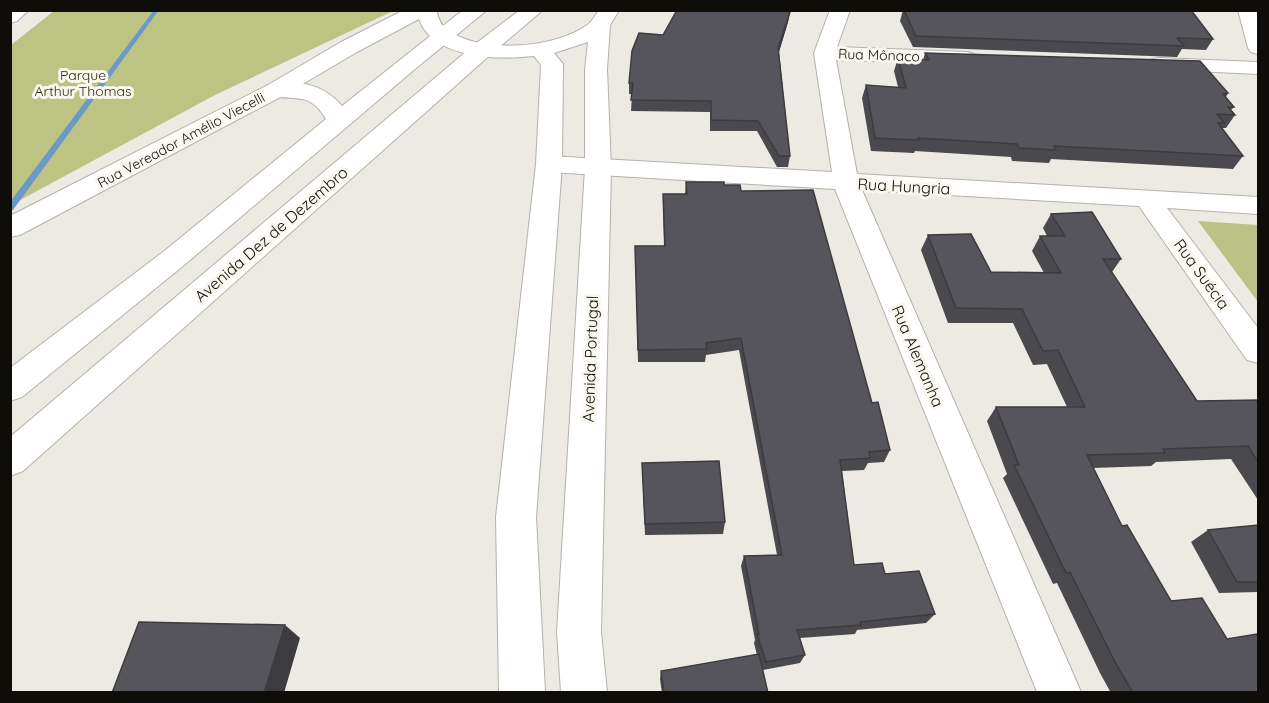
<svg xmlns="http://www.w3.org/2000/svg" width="1269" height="703" viewBox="0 0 1269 703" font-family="Quicksand,sans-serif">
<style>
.green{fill:#bbc285}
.forest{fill:#bcc383}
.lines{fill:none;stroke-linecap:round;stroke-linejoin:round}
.stream{fill:#6b9ac7;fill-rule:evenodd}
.street-casing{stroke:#b3b1aa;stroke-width:2}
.primary-casing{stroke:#b3b1aa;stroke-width:2}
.highway-casing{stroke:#b3b1aa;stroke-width:2}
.street{fill:#fff;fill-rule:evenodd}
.primary{fill:#fff;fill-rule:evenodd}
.highway{fill:#fff;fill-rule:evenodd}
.wall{fill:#49494e}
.shaded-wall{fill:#3c3c40}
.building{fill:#55555b;stroke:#3c3c40;stroke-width:1.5}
.labels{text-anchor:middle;stroke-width:6;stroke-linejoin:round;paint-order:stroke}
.far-street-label{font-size:14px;fill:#0e0d0a;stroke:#faf7f0}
.far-park-label{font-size:14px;fill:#2c2f00;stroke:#faf7f0}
.street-label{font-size:16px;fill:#0e0d0a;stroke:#faf7f0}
</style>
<rect width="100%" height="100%" fill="#edeae3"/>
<path class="green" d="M1198 221 1258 225V302Z"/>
<path class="forest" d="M54 11V10L393 11 215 95 11 205V45Z"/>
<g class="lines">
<path class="stream" d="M154 10H159L13 210H10V202Z"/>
<g class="street-casing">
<g id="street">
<path d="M830 10H850L837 47 967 52 974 54 978 58 974 62 967 64 836 60 857 174 1258 197V214L1167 208 1258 328V363L1247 360 1139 206 862 190 1081 692H1037L835 189 549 172 540 169 537 164 540 159 549 156 832 172 814 53Z"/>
<path d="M1238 10H1258V54L1251 52 1248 48Z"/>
<path d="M1160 58 1258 62V74L1152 69 1149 64 1152 59Z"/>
</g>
</g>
<g class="primary-casing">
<g id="primary">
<path d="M10 10H29L17 21 10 23Z"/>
<path d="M404 10H436C438 16 440 23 444 27 475 55 555 49 587 25 592 22 595 15 599 10L618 12 610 25 607 69 611 168 601 632 607 692H561L557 632 585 168V69L588 42 554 53 563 64 562 164 536 517 545 692H499L496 517 536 164 541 65 534 56C498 60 433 59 419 19L357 52 284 95 20 235 10 237V216L268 85 341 42Z"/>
</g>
</g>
<g class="highway-casing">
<g id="highway">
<path d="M463 10H487L415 69 183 266 22 397 10 401V368L163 252 326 119C309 90 294 102 268 95L264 90 268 85C295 78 324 84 342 106Z"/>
<path d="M520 10H543L490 55 23 471 10 476V437L474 45Z"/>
</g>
</g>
<use href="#street" class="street"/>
<use href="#primary" class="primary"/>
<use href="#highway" class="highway"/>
</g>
<g class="wall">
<path d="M903 10 1213 39 1206 50 1182 49 1177 57 913 47 900 21Z"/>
<path d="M790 12 788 22 779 52 790 156 788 167H777L757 131H710V112L631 111 632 94H629V83L663 35Z"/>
<path d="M925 53 1228 93 1226 97 1234 107 1231 110 1235 115 1226 128H1222L1243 156 1233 169 1051 159 1049 163 1012 161 1011 157 915 151 914 153 871 151 862 98 866 85 898 87 894 71 898 58 923 60Z"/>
<path d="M686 182 724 185 741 191 872 403 890 450 884 462 868 463 864 470 842 471 854 565 885 574 935 614 926 623 857 630 855 634 800 638 805 655 800 663 763 670 768 693H662L660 679 661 671 757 655 754 643 755 640 741 566 744 556 777 555 739 350 706 355 705 362H638L635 246H664L663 207V194H685Z"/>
<path d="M1051 214 1121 259 1112 272 1197 401 1258 400V500L1231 459 1156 462 1151 466 1093 468 1122 526 1171 601 1258 693H1111L1100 673 1057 583 1053 584 1003 478 1007 474 987 421 996 407H1067L1047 364 1033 365 1013 323H948L921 250 928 235 991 272 1044 273 1032 251 1040 236H1047L1043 228Z"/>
<path d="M642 463 725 522 723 534 645 535Z"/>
<path d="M1258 525V592L1219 593 1191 542 1208 530Z"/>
</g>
<g class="shaded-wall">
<path d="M790 12 788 22 777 58 778 48Z"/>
<path d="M285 625 300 638 284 693H264Z"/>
</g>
<g class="building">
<path d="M677 10H780L790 12 778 48 790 156H779L758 121 711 120V101L631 100 633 83H629L632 51 639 33 663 35Z"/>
<path d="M904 10H1191L1213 39 1177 38 1184 46 916 36Z"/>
<path d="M925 53 1200 61 1228 93 1223 94 1234 107H1228L1235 115 1217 114 1224 123H1218L1243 156 1054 146 1056 150 1019 148 1017 144 918 138 919 140 875 138 866 85 906 88 898 58 929 60Z"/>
<path d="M686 182H724V185H740L741 191 813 190 872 403 878 402 890 450 869 452 870 458 840 460 854 565 882 563 885 574 919 571 935 614 860 622 861 625 797 630 805 655 766 662 757 634H759L744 556 782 555 741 338 706 343 707 349 638 350 635 246H665L663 194H687Z"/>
<path d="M1092 212 1121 259H1103L1197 401 1258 400V462L1248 446 1163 449 1165 453 1087 455 1122 526 1127 525 1171 601 1202 598 1227 639 1258 634V693H1133L1116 664 1070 572 1066 573 1014 465H1019L996 407H1085L1058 350 1043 351 1022 309 956 308 928 235 971 234 991 272 1061 273 1040 236H1065L1051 214Z"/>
<path d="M719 461 725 522 645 524 642 463Z"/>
<path d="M1258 525V582H1237L1208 530Z"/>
<path d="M139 622 285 625 264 693H112Z"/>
<path d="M759 654 768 693H664L661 671Z"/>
</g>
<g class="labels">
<g class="far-street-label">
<text transform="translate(879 55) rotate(2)" y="5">Rua Mônaco</text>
<text transform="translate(181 140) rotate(-28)" y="5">Rua Vereador Amélio Viecelli</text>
</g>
<g class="far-park-label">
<text x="83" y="80">Parque<tspan x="83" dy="16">Arthur Thomas</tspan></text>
</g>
<g class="street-label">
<text transform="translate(904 186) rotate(3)" y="6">Rua Hungria</text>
<text transform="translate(271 234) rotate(-41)" y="6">Avenida Dez de Dezembro</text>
<text transform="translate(1202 274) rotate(54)" y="6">Rua Suécia</text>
<text transform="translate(918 356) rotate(67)" y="6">Rua Alemanha</text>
<text transform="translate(590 359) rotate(-88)" y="6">Avenida Portugal</text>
</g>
</g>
<rect width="1269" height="703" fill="none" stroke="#0e0d0a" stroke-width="24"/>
</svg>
